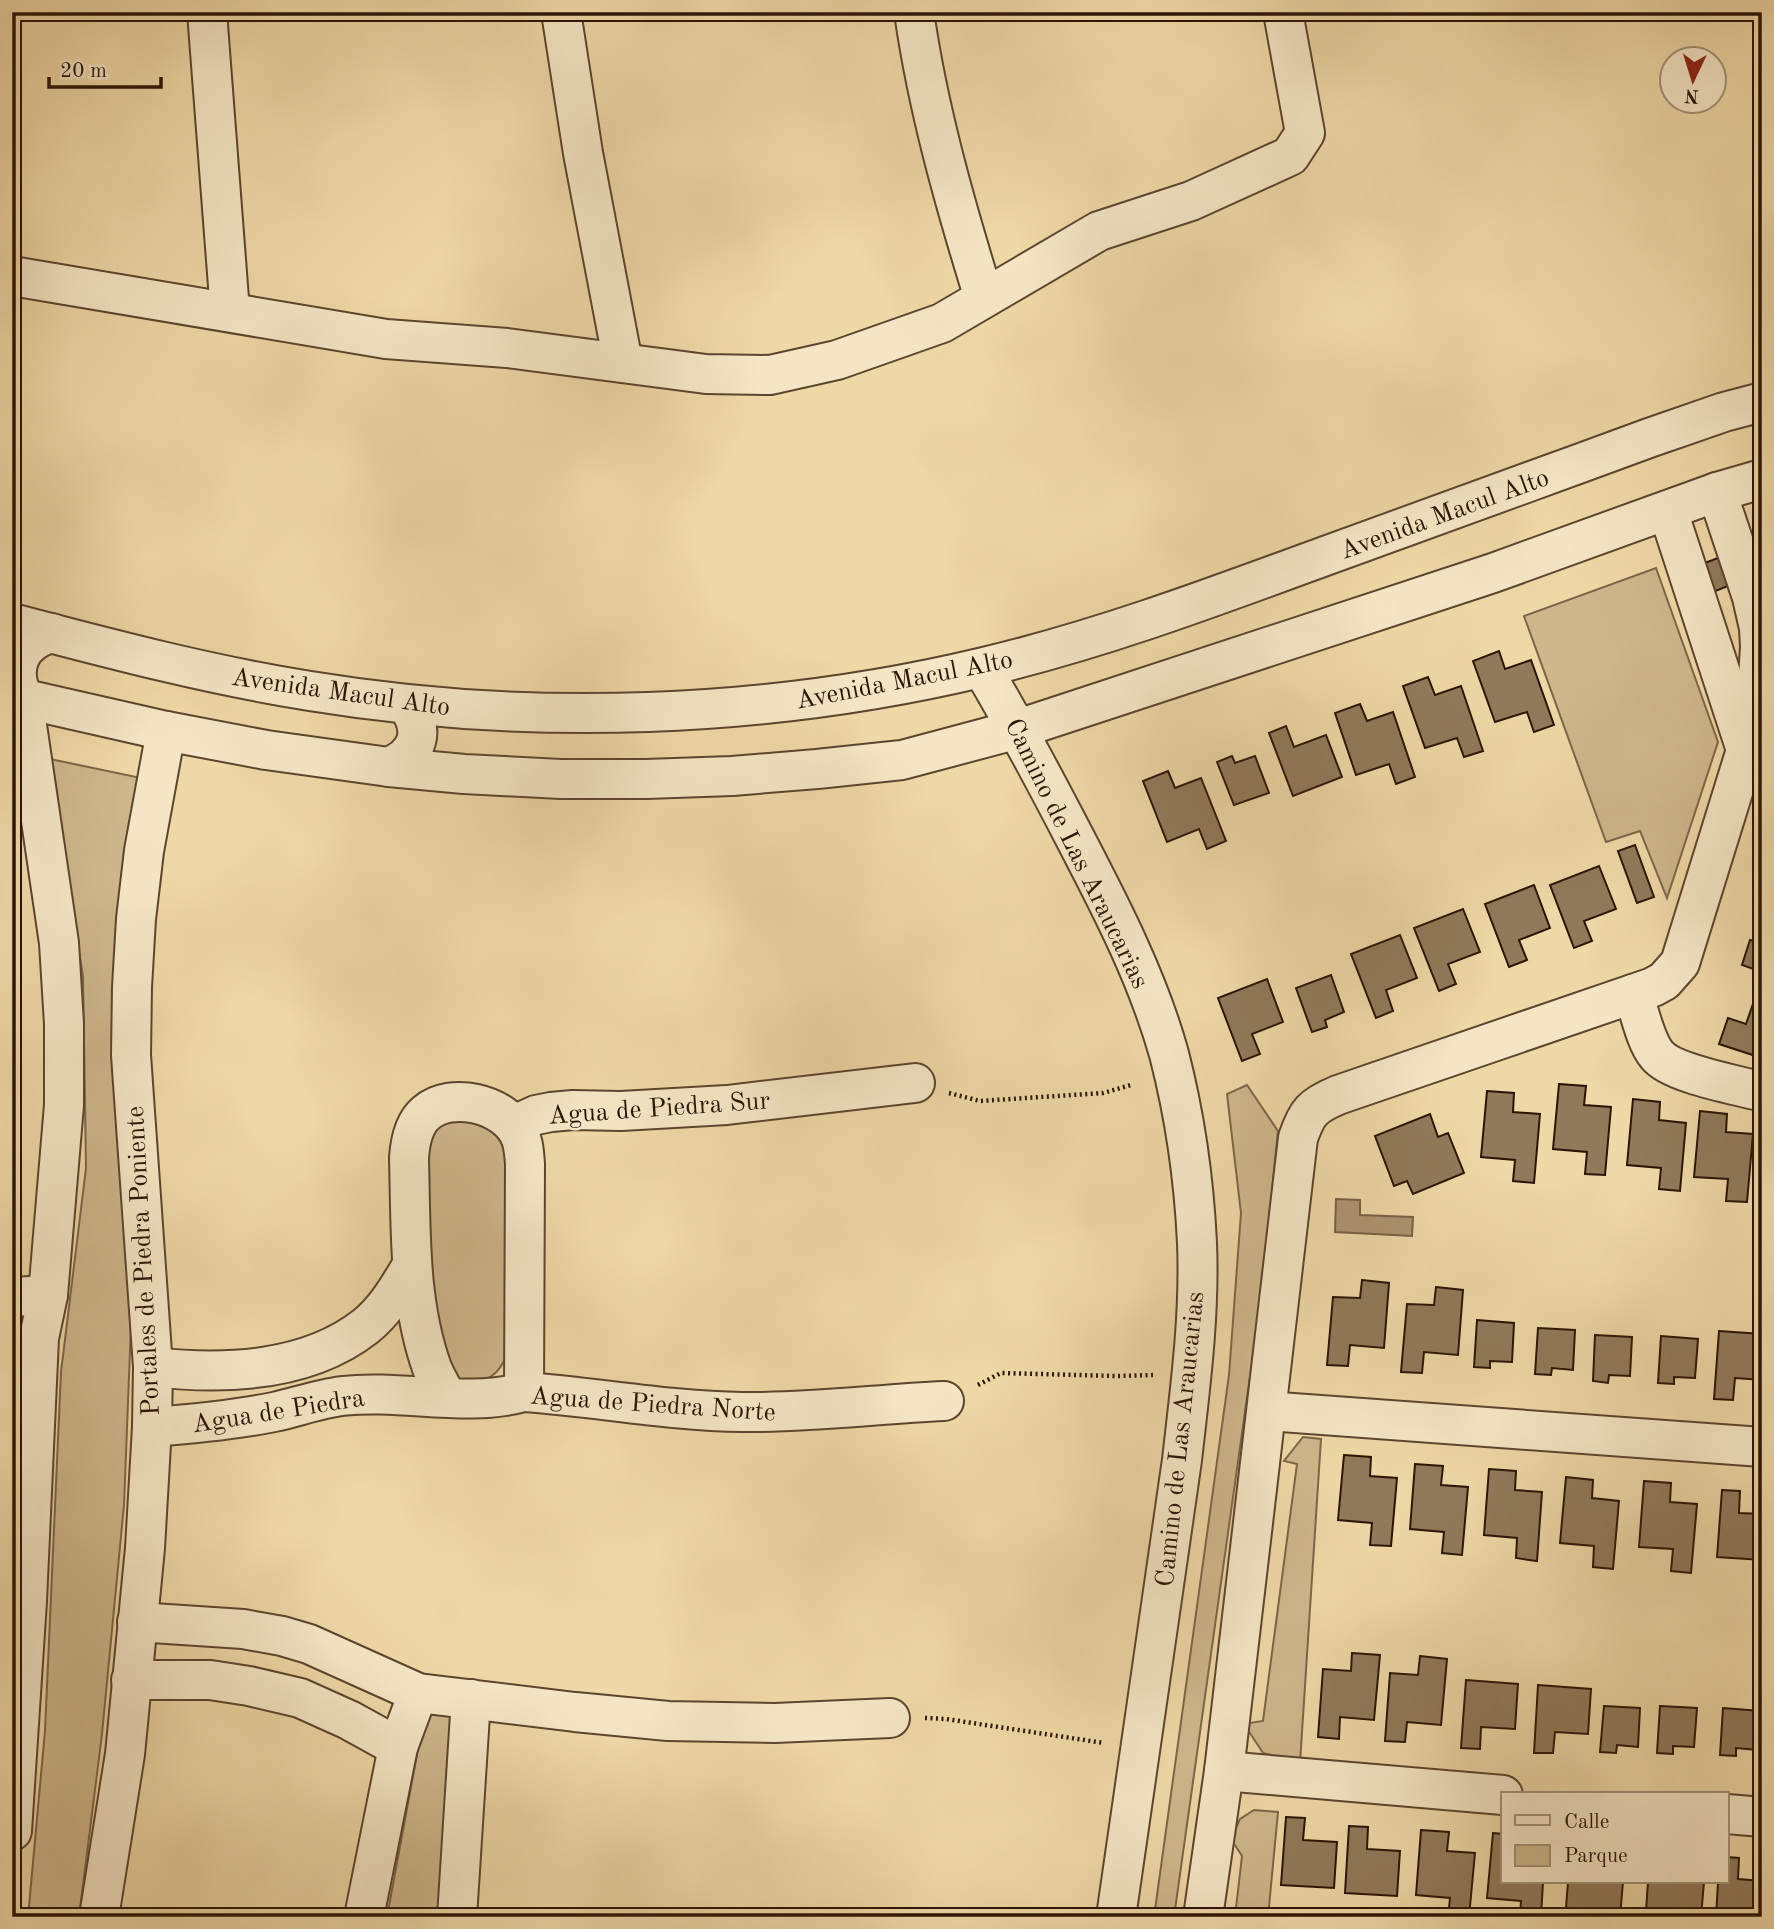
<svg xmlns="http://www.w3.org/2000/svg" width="1774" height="1929" viewBox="0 0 1774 1929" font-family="'Old Standard TT',serif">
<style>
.green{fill:#cdb78b;stroke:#7c6649;stroke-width:2}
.water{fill:#ac9570;stroke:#786146;stroke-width:2}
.building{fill:#907a5a;stroke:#2b1407;stroke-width:2}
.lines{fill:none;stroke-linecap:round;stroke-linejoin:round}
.minor-casing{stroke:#5c452f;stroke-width:42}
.path{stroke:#2b1407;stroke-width:4.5;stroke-dasharray:2 3.5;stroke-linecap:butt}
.minor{stroke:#f4e6c5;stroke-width:38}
.labels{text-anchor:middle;stroke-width:5;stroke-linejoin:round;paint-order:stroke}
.street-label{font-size:26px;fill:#2b1407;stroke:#f4e6c5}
</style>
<rect width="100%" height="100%" fill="#eed8a6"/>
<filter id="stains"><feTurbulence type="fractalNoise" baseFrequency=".00286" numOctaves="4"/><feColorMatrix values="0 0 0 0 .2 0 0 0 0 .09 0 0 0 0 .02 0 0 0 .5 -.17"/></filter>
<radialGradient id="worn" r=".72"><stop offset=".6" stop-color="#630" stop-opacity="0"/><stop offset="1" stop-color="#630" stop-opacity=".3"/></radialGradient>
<g class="green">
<path d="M1656 568 1718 742 1667 898 1640 831 1606 842 1524 616Z"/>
<path d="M50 759 141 778 131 1325 124 1505 102 1734 79 1917H28L45 1731 61 1372 86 1168 83 977Z"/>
<path d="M1247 1085 1278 1131 1261 1298 1174 1917H1154L1229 1375 1241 1213 1227 1094Z"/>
<path d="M462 1118 491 1128 506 1144 508 1353C496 1380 488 1380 461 1383L449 1373 435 1331 424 1160 433 1130 442 1123Z"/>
<path d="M1303 1437 1321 1439 1300 1763 1263 1753 1244 1724 1263 1721 1297 1464 1284 1461Z"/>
<path d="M430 1714 454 1716 439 1917H387L418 1749Z"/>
<path d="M1254 1810 1278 1812 1268 1917H1235L1242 1856 1231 1839 1240 1819Z"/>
</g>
<path class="water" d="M1336 1199 1360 1200V1215L1413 1217 1412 1236 1335 1232Z"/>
<g class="building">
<path d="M1723 556 1733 584 1713 592 1702 564Z"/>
<path d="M1499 651 1505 669 1531 660 1554 725 1534 732 1527 712 1495 722 1473 661Z"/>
<path d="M1428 677 1435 695 1461 686 1483 751 1464 757 1457 738 1425 748 1403 686Z"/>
<path d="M1360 704 1367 721 1393 712 1415 777 1396 784 1389 764 1356 775 1335 713Z"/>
<path d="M1286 726 1294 747 1326 735 1342 777 1293 796 1269 733Z"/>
<path d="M1232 756 1235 763 1255 756 1269 793 1234 805 1217 762Z"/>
<path d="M1168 771 1175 788 1201 778 1226 841 1207 849 1199 829 1167 842 1143 781Z"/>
<path d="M1635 845 1654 897 1637 903 1618 851Z"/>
<path d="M1599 866 1616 909 1584 921 1592 941 1574 948 1550 885Z"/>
<path d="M1534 885 1550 928 1519 940 1527 960 1509 967 1485 904Z"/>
<path d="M1463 909 1480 952 1448 964 1456 984 1439 991 1414 928Z"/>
<path d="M1400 935 1417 978 1386 990 1393 1011 1376 1018 1351 954Z"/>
<path d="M1750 940 1762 943V972L1742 965Z"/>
<path d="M1331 975 1344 1012 1325 1020 1327 1027 1312 1032 1296 988Z"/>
<path d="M1267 979 1283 1022 1252 1034 1260 1054 1242 1061 1218 998Z"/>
<path d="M1755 998 1762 1001V1058L1719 1044 1728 1018 1746 1024Z"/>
<path d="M1559 1084 1586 1086 1584 1105 1611 1107 1605 1175 1585 1174 1587 1152 1553 1149Z"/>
<path d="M1487 1091 1514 1093 1513 1112 1540 1114 1534 1183 1513 1181 1515 1160 1481 1157Z"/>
<path d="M1633 1099 1660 1102 1659 1120 1686 1123 1680 1191 1659 1189 1661 1168 1627 1165Z"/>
<path d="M1700 1111 1727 1114 1726 1132 1753 1134 1747 1202 1726 1201 1728 1179 1694 1177Z"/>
<path d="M1430 1114 1438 1137 1448 1133 1464 1173 1413 1194 1407 1181 1394 1186 1375 1136Z"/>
<path d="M1760 1137H1762V1205H1755Z"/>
<path d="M1362 1280 1389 1283 1384 1348 1350 1345 1348 1366 1327 1365 1333 1297 1360 1298Z"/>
<path d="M1436 1287 1463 1290 1458 1355 1424 1352 1422 1373 1401 1372 1407 1304 1434 1305Z"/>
<path d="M1477 1320 1514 1323 1512 1362 1490 1361V1368L1474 1367Z"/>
<path d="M1538 1328 1575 1330 1573 1370 1552 1368 1551 1375 1535 1374Z"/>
<path d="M1719 1331 1762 1334V1380L1735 1378 1733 1400 1714 1399Z"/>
<path d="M1595 1335 1632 1337 1630 1376 1609 1375 1608 1383 1593 1381Z"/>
<path d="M1661 1336 1698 1339 1695 1378 1674 1377V1384L1658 1383Z"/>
<path d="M1344 1455 1371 1457 1370 1476 1397 1478 1391 1546 1370 1545 1372 1523 1338 1520Z"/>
<path d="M1415 1464 1443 1466 1441 1485 1468 1487 1462 1555 1442 1553 1444 1532 1410 1529Z"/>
<path d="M1489 1469 1516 1471 1515 1490 1542 1492 1537 1561 1516 1558 1517 1538 1484 1535Z"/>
<path d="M1566 1477 1593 1480 1592 1498 1619 1501 1613 1569 1593 1567 1594 1546 1560 1543Z"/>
<path d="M1644 1481 1671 1483 1670 1502 1697 1504 1691 1573 1671 1571 1673 1549 1639 1547Z"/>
<path d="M1722 1490 1740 1491 1739 1513 1762 1514V1560L1717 1557Z"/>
<path d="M1352 1653 1380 1655 1374 1720 1340 1717 1339 1739 1318 1737 1323 1669 1351 1671Z"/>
<path d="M1420 1656 1447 1659 1441 1725 1407 1722 1405 1742 1385 1741 1390 1673 1418 1675Z"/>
<path d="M1466 1680 1518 1684 1515 1729 1481 1727 1480 1749 1461 1748Z"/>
<path d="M1538 1685 1591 1689 1588 1734 1555 1732 1553 1753H1534Z"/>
<path d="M1604 1706 1640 1708 1638 1747 1617 1745 1616 1753 1600 1752Z"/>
<path d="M1660 1706 1697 1708 1694 1747 1673 1746V1754L1657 1753Z"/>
<path d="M1723 1708 1760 1711 1757 1750 1736 1748V1756L1720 1755Z"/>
<path d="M1286 1817 1305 1818 1303 1840 1337 1842 1334 1888 1281 1885Z"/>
<path d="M1349 1826 1368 1827 1367 1849 1400 1851 1397 1896 1345 1893Z"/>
<path d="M1421 1830 1449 1832 1447 1851 1475 1853 1469 1917H1448L1450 1898 1416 1895Z"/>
<path d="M1493 1833 1503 1834V1882H1543L1541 1917H1520L1521 1901 1487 1898Z"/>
<path d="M1727 1857 1739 1858 1738 1879 1762 1881V1917H1716L1718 1882H1727Z"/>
<path d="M1568 1882H1623L1620 1917H1599L1600 1911 1566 1908Z"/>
<path d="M1648 1882H1704L1701 1917H1680V1914L1646 1911Z"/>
</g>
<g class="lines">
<g class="minor-casing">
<g id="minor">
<path d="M207 12 230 312"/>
<path d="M561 12 583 153 623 363"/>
<path d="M914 12C928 110 955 204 984 298"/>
<path d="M12 276 386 339 507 348 706 374 770 375 837 360 942 323 1099 231 1191 201 1290 156 1305 133 1283 12"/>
<path d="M1668 511 1746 750"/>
<path d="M12 623C111 649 209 675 310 691 530 727 767 719 984 667 1094 641 1200 602 1306 563 1421 521 1535 480 1649 438L1724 412 1762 402"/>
<path d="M982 668C1015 724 1046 782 1076 840 1112 909 1148 979 1169 1054 1185 1116 1194 1180 1197 1243 1200 1316 1190 1389 1182 1460L1116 1917"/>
<path d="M12 696 166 731 266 750 389 767 464 774 561 779H646L732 776 817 769 902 760 1018 729 1493 573 1717 492 1762 479"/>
<path d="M389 767C419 754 426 730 406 704"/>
<path d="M1633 994C1640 1012 1645 1041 1657 1055 1671 1073 1732 1084 1755 1090"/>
<path d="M514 1125 536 1115 551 1112 573 1110 621 1111 727 1105 915 1083"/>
<path d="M12 1297 48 1295"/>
<path d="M153 1367C223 1375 308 1372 366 1326 386 1310 399 1287 412 1265"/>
<path d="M447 1397C442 1388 436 1378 432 1368 408 1301 411 1228 409 1158 410 1143 413 1124 426 1113 451 1091 503 1104 518 1132 524 1142 524 1153 525 1164L524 1392"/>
<path d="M1267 1411 1762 1447"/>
<path d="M152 1427C193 1424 234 1420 274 1412 297 1407 319 1399 342 1396 403 1389 465 1408 524 1392 596 1397 669 1411 742 1412 810 1413 877 1404 944 1401"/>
<path d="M137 1622 243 1629 282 1636 309 1644 418 1693 575 1712 668 1721 775 1723 890 1718"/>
<path d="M131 1680H210L249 1686 300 1698 349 1720 398 1747"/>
<path d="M1224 1771 1503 1795"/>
<path d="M1727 1814 1762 1817"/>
<path d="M12 1831 27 1601 39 1338 48 1295 64 1105V1024L59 943 23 698C9 668 19 642 52 633"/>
<path d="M99 1917 125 1754 145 1548 152 1427 153 1367 131 1055 132 987 136 919 144 851 166 731"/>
<path d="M364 1917 398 1747 418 1693"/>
<path d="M457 1917 471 1699"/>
<path d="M1203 1917 1224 1771 1298 1138C1307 1112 1312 1106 1338 1095L1653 987 1664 981 1680 963 1746 750 1752 732 1756 711 1760 647 1759 628 1752 597 1717 492"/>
</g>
</g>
<g class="path">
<path d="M949 1093 980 1101 1103 1093 1131 1085"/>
<path d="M978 1385 1001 1373 1116 1376 1156 1375"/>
<path d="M925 1718 946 1719 1104 1743"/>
</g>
<use href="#minor" class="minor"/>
</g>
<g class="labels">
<g class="street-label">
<text transform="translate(1444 513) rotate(-20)" y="9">Avenida Macul Alto</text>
<text transform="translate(904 679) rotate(-11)" y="9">Avenida Macul Alto</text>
<text transform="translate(341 691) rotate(8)" y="9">Avenida Macul Alto</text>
<text transform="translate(1078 853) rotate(64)" y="9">Camino de Las Araucarias</text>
<text transform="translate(659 1107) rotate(-4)" y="9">Agua de Piedra Sur</text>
<text transform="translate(142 1261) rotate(-93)" y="9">Portales de Piedra Poniente</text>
<text transform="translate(653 1403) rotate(4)" y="9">Agua de Piedra Norte</text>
<text transform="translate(278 1410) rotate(-9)" y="9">Agua de Piedra</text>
<text transform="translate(1179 1439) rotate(-84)" y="9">Camino de Las Araucarias</text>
</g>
</g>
<rect width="1774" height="1929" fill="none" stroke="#eed8a6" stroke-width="42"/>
<rect x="14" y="14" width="1746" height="1901" fill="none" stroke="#2b1407" stroke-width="3.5"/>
<rect x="21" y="21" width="1732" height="1887" fill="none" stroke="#2b1407" stroke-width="2"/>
<rect x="1501" y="1792" width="228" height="91" fill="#f4e6c5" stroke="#a49279" stroke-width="2"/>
<rect x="1515" y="1815" width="35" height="10" fill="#f4e6c5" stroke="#a49279" stroke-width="2"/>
<text x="1564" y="1828" font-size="21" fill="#2b1407">Calle</text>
<rect x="1515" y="1845" width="35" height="21" fill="#cdb78b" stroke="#a49279" stroke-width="2"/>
<text x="1564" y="1862" font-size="21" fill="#2b1407">Parque</text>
<g transform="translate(1693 80) rotate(184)"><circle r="33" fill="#f4e6c5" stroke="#a49279" stroke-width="2"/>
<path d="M0-5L12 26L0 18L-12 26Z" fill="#8f2418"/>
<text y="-10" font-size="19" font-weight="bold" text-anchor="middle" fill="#2b1407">N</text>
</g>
<path d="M49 77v10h112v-10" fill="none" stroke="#2b1407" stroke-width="3.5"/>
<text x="60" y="77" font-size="21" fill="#2b1407" stroke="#f4e6c5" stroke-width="5" paint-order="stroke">20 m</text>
<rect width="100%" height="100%" filter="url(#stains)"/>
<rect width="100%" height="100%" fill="url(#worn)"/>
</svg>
